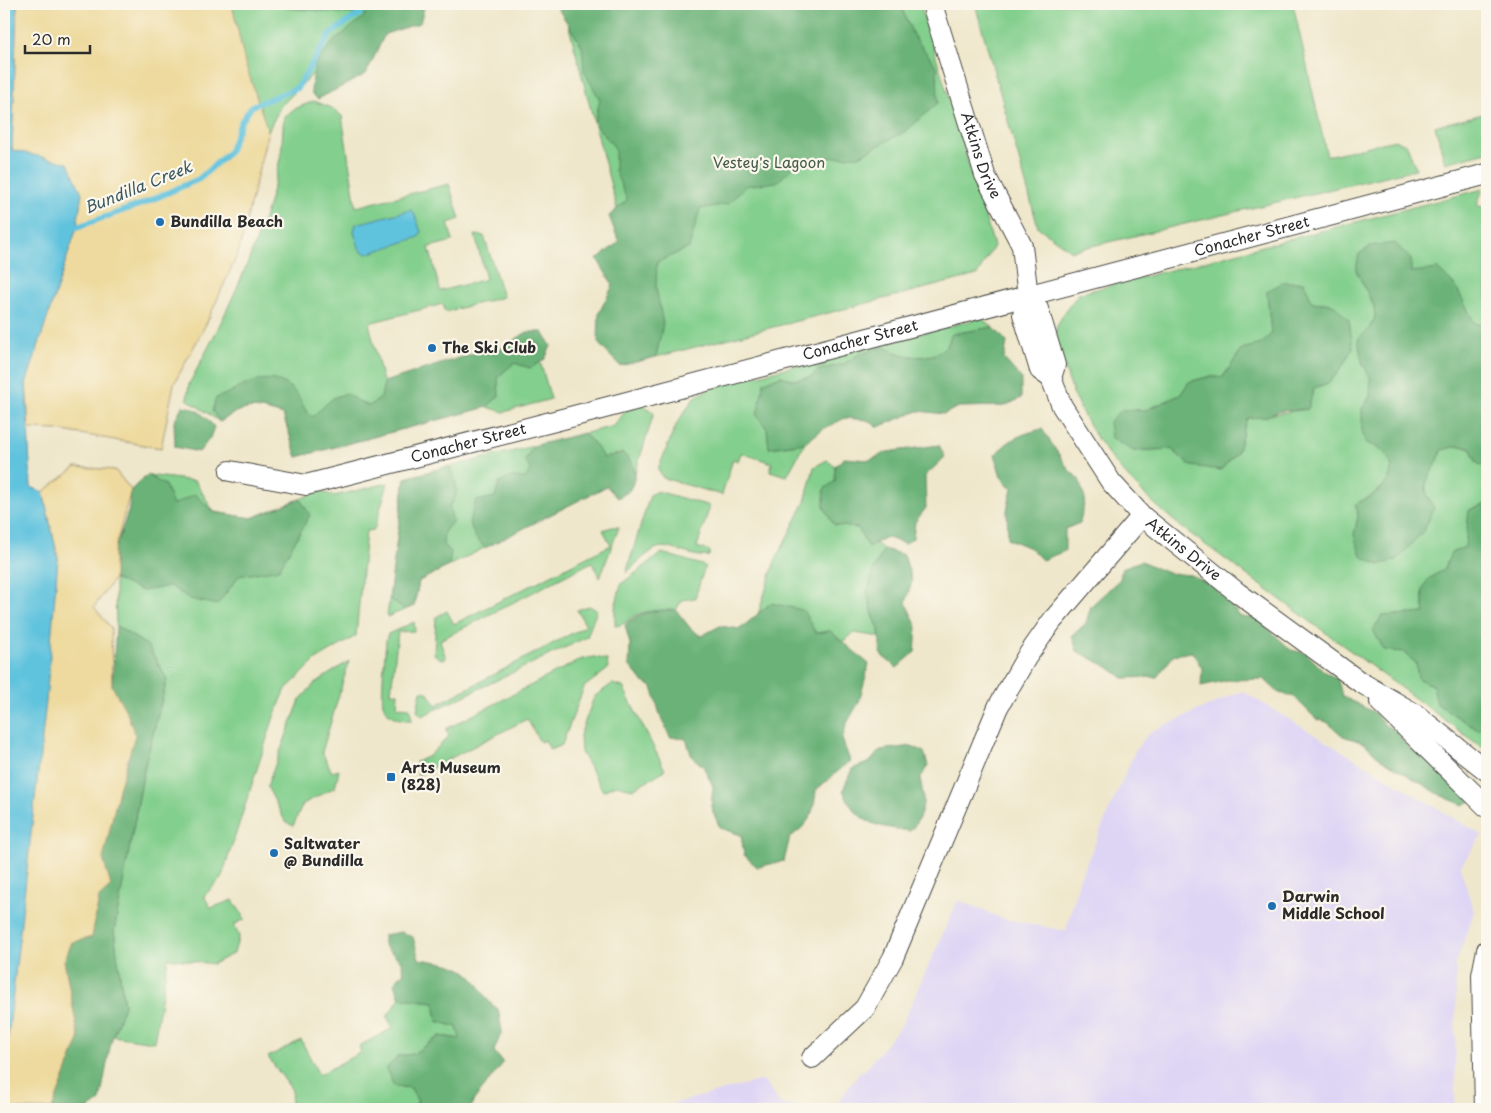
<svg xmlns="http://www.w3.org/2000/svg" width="1491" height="1113" viewBox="0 0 1491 1113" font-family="'Playpen Sans',sans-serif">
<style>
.built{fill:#ded5f5}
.green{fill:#83cf8d;stroke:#577d5c;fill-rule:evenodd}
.forest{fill:#6ab278;stroke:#4a6e52}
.sand{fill:#eeda9e;stroke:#8c8264}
.water{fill:#60c3de;stroke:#467784}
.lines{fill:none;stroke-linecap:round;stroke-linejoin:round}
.stream{stroke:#60c3de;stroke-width:6}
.street-casing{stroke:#484743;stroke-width:22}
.street{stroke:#fff;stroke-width:20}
.poi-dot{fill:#1f6fb2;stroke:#fbf7ec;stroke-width:2}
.labels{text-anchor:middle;stroke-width:4.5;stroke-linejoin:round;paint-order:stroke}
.street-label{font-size:15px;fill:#2b2b2b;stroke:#fbf7ec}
.park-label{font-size:15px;fill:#455c48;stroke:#fbf7ec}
.poi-label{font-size:15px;font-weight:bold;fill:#2b2b2b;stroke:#fbf7ec;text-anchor:start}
.water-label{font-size:16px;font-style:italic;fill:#3b5961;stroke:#fbf7ec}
</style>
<rect width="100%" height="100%" fill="#fbf7ec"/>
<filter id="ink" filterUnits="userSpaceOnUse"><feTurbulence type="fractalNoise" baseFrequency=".02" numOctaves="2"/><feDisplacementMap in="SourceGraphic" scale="10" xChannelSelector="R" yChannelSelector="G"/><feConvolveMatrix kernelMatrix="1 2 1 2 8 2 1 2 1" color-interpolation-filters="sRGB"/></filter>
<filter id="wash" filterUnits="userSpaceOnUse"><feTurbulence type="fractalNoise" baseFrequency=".0096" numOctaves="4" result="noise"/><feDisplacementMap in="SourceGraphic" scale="20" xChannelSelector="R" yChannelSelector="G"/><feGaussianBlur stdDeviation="1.12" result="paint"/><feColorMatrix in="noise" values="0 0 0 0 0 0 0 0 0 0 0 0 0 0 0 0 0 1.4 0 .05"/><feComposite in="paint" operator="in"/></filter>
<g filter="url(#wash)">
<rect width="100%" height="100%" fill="#efe7cb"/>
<g class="built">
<path d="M1242 691 1482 835 1460 867 1474 912 1456 963 1455 1109H813L837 1103 860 1072 865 1070 902 1024 958 900 1004 919 1066 931 1079 880 1136 749 1150 732Z"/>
<path d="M763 1080 780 1103 801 1109H653Z"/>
</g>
<g class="green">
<path d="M232 4H383L281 106 268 131 245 63Z"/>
<path d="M563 4H920L994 246 977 275 656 357Z"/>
<path d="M975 4H1293L1327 156 1395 140 1407 145 1416 169 1071 251 1038 227Z"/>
<path d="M314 101 332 108 342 116 356 207 449 184 460 219 448 223 453 241 429 247 440 291 486 279 475 235 484 236 503 297 445 312 443 304 369 323 382 378 389 397 535 344 551 399 504 412 487 407 297 457 283 415C254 406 246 404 220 422L187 399 189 384C226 315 263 240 279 163 283 148 282 132 284 117L294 109Z"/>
<path d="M1487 113V152L1445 163 1435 126Z"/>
<path d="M1483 189 1477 205 1487 209V325L1475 324 1456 287 1438 269 1426 272 1356 270 1374 306 1375 318 1368 330 1362 362 1371 379 1370 396 1362 409 1365 442 1384 451 1392 466 1390 481 1371 496 1356 504 1358 516 1354 535 1424 530 1434 508C1414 477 1436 477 1441 450L1458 446 1470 447 1477 463 1487 468V504L1469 510 1466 547 1451 553 1444 570C1421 581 1420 589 1425 613L1382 616 1403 652 1416 663 1418 679 1433 685 1437 704 1478 730 1487 722V751L1180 526C1127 482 1085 437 1065 369 1062 359 1055 347 1055 337 1054 324 1071 304 1078 294ZM1267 291 1312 302 1333 304 1340 370 1328 383 1314 388 1308 409 1247 418 1242 434 1191 466 1171 449 1133 451 1121 410H1146L1180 395 1189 382 1207 377H1223L1242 349 1261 344 1271 334Z"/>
<path d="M981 318 993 327 952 334C950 338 948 346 945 348 927 363 901 356 883 347L860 354 844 364 818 370 811 377 794 380 781 376 757 415 767 429 769 448 805 443 787 476 770 471 772 463 741 453 738 461 733 459 722 495 663 478 658 469 677 423 695 397 712 387Z"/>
<path d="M644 405 654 413 630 489 617 498 607 486 419 581 414 606 387 617 405 478 614 426 627 409Z"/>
<path d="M827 460 835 466V481L868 547 875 543 884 549 874 569 873 615 879 629 880 637 854 633 842 642 830 631 816 633 771 603 758 614 775 561 805 502 814 467Z"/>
<path d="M147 475 195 481 214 512 252 518 320 491 334 496 388 483 374 530 366 531 356 636 316 660 286 689 274 717 221 879 204 896 211 908 233 900 245 919 234 925 239 936 234 953 213 964 168 958 154 1042 113 1036 124 1005 114 931 145 765 167 679 148 646 116 626 114 552 129 510 131 490Z"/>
<path d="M657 491 710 506 697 547 710 551 709 556C691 559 668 542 655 549 645 555 635 565 626 573L650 495Z"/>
<path d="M612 527H619L600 578 592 562 440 640 446 658 441 659 434 654 436 617 447 611 454 624 611 545 603 530Z"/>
<path d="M662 553 705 566 695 598 682 600 676 610C663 610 647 610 636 615 626 620 628 624 615 626V608L621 584Z"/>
<path d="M589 606 597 610 587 637 422 716 417 711 421 691 427 692 436 705 586 626 577 610Z"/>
<path d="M414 622 415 631 398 632 391 692 398 693 397 707 410 708 412 720C401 721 386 717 383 704 381 692 385 654 386 640L388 634Z"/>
<path d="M595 657 607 660 608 669 584 687 562 745 550 750 545 740 540 742 527 719 418 775 416 762 429 756 449 736 446 729 582 659Z"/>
<path d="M349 661 322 752 332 772 339 770 335 787 303 804 293 826 285 821 267 786 300 700 314 684Z"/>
<path d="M612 684 623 687 665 770 633 789 616 785 603 791 581 752 580 735 594 697Z"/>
<path d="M400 998 434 1002 437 1021 457 1027 461 1039 440 1036 413 1054 397 1056 394 1086 411 1088 418 1102 410 1109H290L292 1090 268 1057 301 1040 319 1075 361 1052 359 1046 393 1028 387 1017Z"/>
</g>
<g class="forest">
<path d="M282 4H425L420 23 385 34 366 74 318 99 312 94 311 90 315 64 332 43 366 15 286 8Z"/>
<path d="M555 4H900L913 35 937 67 938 103 906 131 859 156 803 159 777 182 745 186 728 204 700 209 689 248 657 262 656 287 663 324 656 357 620 366 598 343 599 313 613 285 597 259 619 242 609 216 627 200 615 171V148L594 123 600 100 584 71 582 46Z"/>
<path d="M1395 243 1411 259V272L1438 269 1456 287 1475 324 1487 325V468L1477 463 1470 447 1458 446 1441 450C1436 477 1414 478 1434 508L1424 530 1397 560 1378 565 1361 556 1354 535 1358 516 1355 504C1376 494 1388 489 1392 466L1384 451 1365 442 1362 430V409L1370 396 1371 379 1362 362 1358 339 1368 330 1375 318 1374 306 1356 270 1359 254 1371 246Z"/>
<path d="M1284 282H1304L1312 302 1333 304 1349 320 1353 348 1340 370 1328 383 1314 388 1308 409 1279 411 1265 417 1247 418 1238 451 1221 470 1191 466 1171 449 1133 451 1111 438 1109 422 1121 410H1146L1180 395 1189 382 1207 377H1223L1242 349 1261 344 1271 334 1267 291Z"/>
<path d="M993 327 1007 342 1004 359 1021 378V398L1005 406 959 407 944 414 918 411 878 427 867 420 845 418 823 429 805 443 769 448 767 429 757 415 764 382 781 376 794 380 811 377 818 370 844 364 860 354 884 347C902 356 927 363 945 348 948 346 950 338 952 334Z"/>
<path d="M527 332H543L551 346 545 359 530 368 514 363 498 377 499 396 487 407 297 457 283 415C254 406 245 404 220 422L212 411 216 398C244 388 269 365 295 392 302 399 302 409 312 417L333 398 346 393 356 400 369 406 381 398 384 382 478 352H495Z"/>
<path d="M182 406C197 407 205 416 214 427L210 438 199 452 175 447 174 422Z"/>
<path d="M1042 429 1069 470 1079 479 1085 499 1080 523 1065 529V551L1042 560 1030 548 1008 539 1007 510 1012 489 1001 477 995 455C1009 439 1021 434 1042 429Z"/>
<path d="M584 433 597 447 603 458 622 453C633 460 639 476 630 489 628 493 621 496 617 498L607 486 485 548 475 537 469 522 476 501 495 497 499 483 512 477 526 478 530 469 525 461 533 446Z"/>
<path d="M939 445 945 457 925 476 926 508 915 522 913 538 905 544 886 537 868 547 858 528 834 525 824 507V489L835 481V466L844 458 870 460 887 452Z"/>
<path d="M449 466C457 481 461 494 449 507L453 521 444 532 443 545 451 552 449 566 419 581 414 606 404 610 389 598 405 478Z"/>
<path d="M147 475 165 485 173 505 195 494 214 512 252 518 300 499 310 515 279 569 239 576 217 605 190 599 170 586 143 591 114 579V552L129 510 131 490Z"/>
<path d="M1487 504V722L1478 730 1437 704 1433 685 1418 679 1416 663 1403 652 1384 650 1373 630 1382 616 1425 613C1421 588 1420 582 1444 570L1451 553 1465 547 1469 510Z"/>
<path d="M884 549 904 555 912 581 906 603 917 627 915 652 897 668 881 655 879 629 873 615 867 593 874 569Z"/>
<path d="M1141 561 1168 573 1191 575 1213 586 1241 617 1258 619 1291 650 1306 653 1324 671 1338 680 1342 696 1375 713 1385 725 1396 731 1408 748 1419 753 1473 800 1463 805 1442 796 1381 759 1364 743 1343 736 1327 722 1316 719 1293 696 1279 693 1264 679 1228 680 1201 686 1202 668 1192 652 1174 655 1157 677 1123 678 1108 667 1077 651 1072 636 1086 623 1091 606 1120 579 1122 568Z"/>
<path d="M771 603 803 610 816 633 830 631 869 664 859 702 847 723 842 739 850 761 816 790C814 813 810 824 790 837L784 861 757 867 744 855 741 835 720 828 711 807 713 786 703 766 692 757 686 739 670 737 661 718 652 687 642 681 629 665 630 644 625 625C639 611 657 610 676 610L691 629 701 636 720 626 740 629Z"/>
<path d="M116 626 148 646 167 679 145 765 114 931 124 1005 111 1042 100 1101 89 1109H52L79 1039 64 961 72 942 92 937 99 897 111 886 103 859 119 789 135 735 127 713 112 687Z"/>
<path d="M912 746 924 752 928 765 920 779C925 801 925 814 910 831 876 826 857 825 843 790L852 769 870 762 880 750Z"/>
<path d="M401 932 413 937 419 959C437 962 461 963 474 979 484 991 484 1000 498 1009L502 1031 494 1051 503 1063 474 1100 470 1109H410L418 1102 411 1088 394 1086 386 1069 398 1056 413 1054 440 1036 460 1039 457 1027 437 1021 434 1002 400 998 394 983 404 972 401 961 384 946V935Z"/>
</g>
<g class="sand">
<path d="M17 4H232L245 63 268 131 239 251 207 322 174 384 161 448 57 430 29 429 12 150Z"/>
<path d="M76 467 115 470 131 490 114 552V579L94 607 111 628 112 686 127 713 135 735 119 789 103 859 111 886 99 897 92 937 72 942 64 961 79 1039 52 1109H4V1059L58 558 43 492Z"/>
</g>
<g class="water">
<path d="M4 4H17L12 150 68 163 82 193 77 227 26 384 31 487 43 492 58 558 46 702 4 1072Z"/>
<path d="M411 210 414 213 421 232 419 237 367 254 360 250 354 232 356 224Z"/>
</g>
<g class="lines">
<path class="stream" d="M77 227 142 204 199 179 229 152 241 122 252 106 297 88 331 33 360 14 368 4"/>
</g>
</g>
<g filter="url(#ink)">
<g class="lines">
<g class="street-casing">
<g id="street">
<path id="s1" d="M932 4 985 175 1022 246 1029 305 1023 314 1040 370 1051 378 1062 406 1111 482 1142 516 1238 593 1360 682 1415 714 1487 771"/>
<path d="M1029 305 1038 309 1055 365 1051 378"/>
<path id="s2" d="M230 471 306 485 578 415 1487 174"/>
<path d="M1380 702 1487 807"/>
<path d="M812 1058 865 1008 893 958 998 707 1026 658 1052 621 1142 516"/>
<path d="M1485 1109 1482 975 1487 950"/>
</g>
</g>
<use href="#street" class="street"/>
</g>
</g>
<g class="poi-dot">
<circle cx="160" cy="222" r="5"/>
<circle cx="432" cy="348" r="5"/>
<rect x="386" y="772" width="10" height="10" rx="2.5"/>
<circle cx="274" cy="853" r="5"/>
<circle cx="1272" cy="906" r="5"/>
</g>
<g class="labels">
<g class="street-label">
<text dy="5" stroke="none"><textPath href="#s1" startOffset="159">Atkins Drive</textPath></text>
<text dy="5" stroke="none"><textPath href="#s2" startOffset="1055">Conacher Street</textPath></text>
<text dy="5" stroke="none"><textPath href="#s2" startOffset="650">Conacher Street</textPath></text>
<text dy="5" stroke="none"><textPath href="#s2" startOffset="245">Conacher Street</textPath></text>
<text dy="5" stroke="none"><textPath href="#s1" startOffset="621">Atkins Drive</textPath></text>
</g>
<g class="park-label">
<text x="769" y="168">Vestey's Lagoon</text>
</g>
<g class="poi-label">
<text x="170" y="227">Bundilla Beach</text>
<text x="442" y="353">The Ski Club</text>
<text x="401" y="773">Arts Museum<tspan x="401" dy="17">(828)</tspan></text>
<text x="284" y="849">Saltwater<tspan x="284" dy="17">@ Bundilla</tspan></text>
<text x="1282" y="902">Darwin<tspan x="1282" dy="17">Middle School</tspan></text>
</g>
<g class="water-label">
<text transform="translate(138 187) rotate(-22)" y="6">Bundilla Creek</text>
</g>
</g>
<rect width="1491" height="1113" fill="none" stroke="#fbf7ec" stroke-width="20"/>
<path d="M25 45v8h65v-8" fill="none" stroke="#2b2b2b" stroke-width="2.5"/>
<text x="32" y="45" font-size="15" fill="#2b2b2b" stroke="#fbf7ec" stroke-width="4" paint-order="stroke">20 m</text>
</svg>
